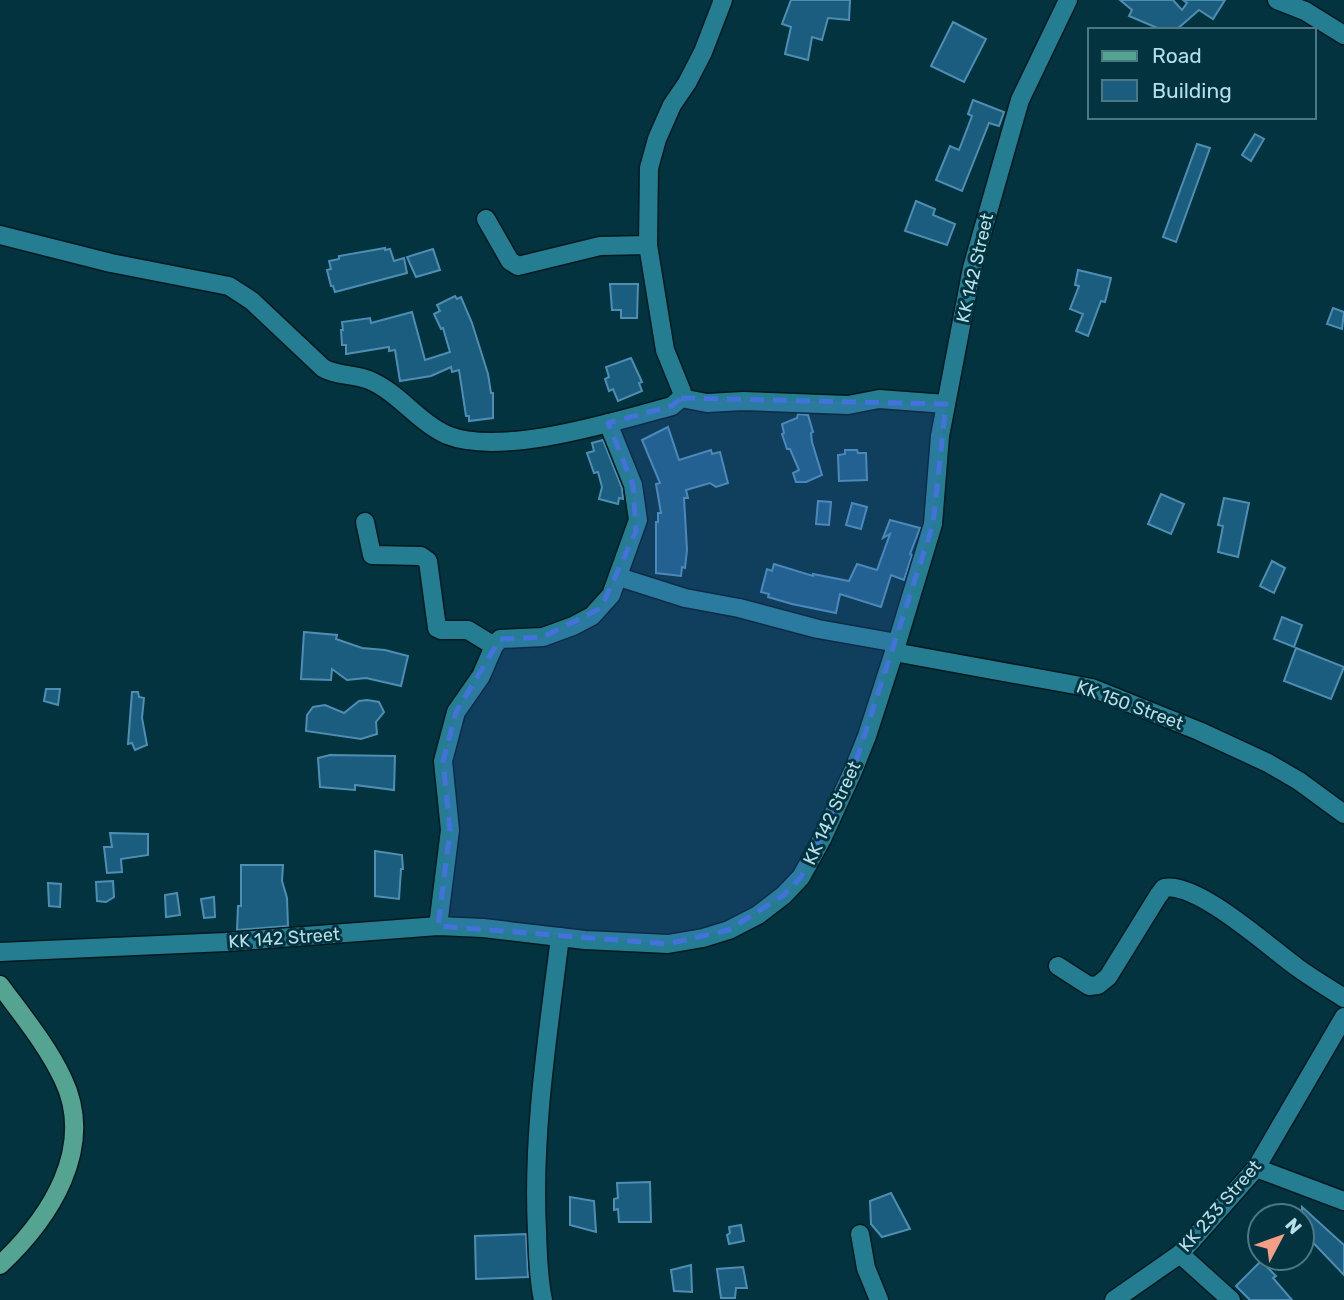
<svg xmlns="http://www.w3.org/2000/svg" width="1344" height="1300" viewBox="0 0 1344 1300" font-family="Rubik,sans-serif">
<style>
.building{fill:#1a5d7f;stroke:#4f8eb3;stroke-width:2}
.lines{fill:none;stroke-linecap:round;stroke-linejoin:round}
.minor-casing{stroke:#01191f;stroke-width:21}
.major-casing{stroke:#01191f;stroke-width:21}
.minor{stroke:#257d91;stroke-width:18}
.major{stroke:#55a391;stroke-width:18}
.marked{fill:#4472dc;fill-opacity:0.2;stroke:#4472dc;stroke-width:5;stroke-dasharray:14 9;stroke-linejoin:round}
.labels{text-anchor:middle;stroke-width:6;stroke-linejoin:round;paint-order:stroke}
.street-label{font-size:18px;fill:#b8dfe9;stroke:#02333e}
</style>
<rect width="100%" height="100%" fill="#02333e"/>
<g class="building">
<path d="M791 0H850L849 20 828 18 822 40 812 37 808 60 785 54 791 27 782 24Z"/>
<path d="M1120 0H1173L1182 10 1187 3 1183 0H1225L1213 19 1199 10 1176 30H1162L1129 16 1132 10Z"/>
<path d="M953 22 986 39 964 82 931 66Z"/>
<path d="M973 100 1004 112 999 126 989 123 962 191 936 180 950 146 959 150 972 116 968 114Z"/>
<path d="M1255 134 1264 139 1251 161 1242 155Z"/>
<path d="M1197 144 1210 148 1176 242 1163 237Z"/>
<path d="M916 201 935 209 933 215 955 224 947 245 905 231Z"/>
<path d="M385 248V250L390 249 394 261 404 258 407 273 335 292 333 286H331L327 270 331 269 329 261 339 259V256Z"/>
<path d="M433 249 440 270 416 277 407 257Z"/>
<path d="M1078 270 1111 278 1105 302 1101 301 1088 336 1076 331 1083 314 1070 309 1079 286 1075 285Z"/>
<path d="M610 284H638L637 318H621V310H612Z"/>
<path d="M455 296 457 299 461 297 472 323 488 374 491 393H493V418L469 421V416H466L459 370 452 372 451 367 431 376 400 381 395 350 389 351V347L346 354V345H342L341 330H343L342 322 370 318 371 323 412 312 425 360 450 352 443 328 441 329 434 314 440 311 437 305Z"/>
<path d="M1333 308 1344 312 1342 329 1327 324Z"/>
<path d="M631 358 642 382 639 383 642 391 618 401 613 389 609 391 605 379 609 377 606 367Z"/>
<path d="M798 414 808 415 813 432 811 433 812 442 822 475 806 482H796L793 473 799 470 790 449H787L782 434 784 433 782 424 797 418Z"/>
<path d="M668 427 679 460 711 450 712 454 720 452 728 483 716 487 710 483 686 490 688 498H684L687 550 685 568 682 567 681 576 656 573V522H658V513H661L656 484 660 483 642 440Z"/>
<path d="M603 440 622 488 623 499 619 498 618 504 599 499 602 487 598 472 594 473 587 453 594 451 592 443Z"/>
<path d="M845 450H857L858 453H866L867 480 839 481 838 455 845 454Z"/>
<path d="M1161 494 1184 504 1171 534 1148 524Z"/>
<path d="M1224 498 1249 503 1238 557 1218 552 1223 526 1218 525Z"/>
<path d="M818 501 831 502 829 525 816 524Z"/>
<path d="M852 503 867 507 861 529 846 525Z"/>
<path d="M890 520 920 528 910 554 912 555 904 580 891 575 881 607 840 594 836 613 792 604 768 597 769 594 761 592 767 569 772 571 774 564 813 576V574L849 581 857 564 877 570 890 534 883 538Z"/>
<path d="M1272 561 1285 568 1274 593 1260 586Z"/>
<path d="M1282 617 1302 625 1294 647 1274 639Z"/>
<path d="M304 632 337 635 336 639 362 648 385 650 408 656 401 686 366 678 347 680 332 669 331 680 301 679Z"/>
<path d="M1296 648 1344 667 1331 699 1284 681Z"/>
<path d="M46 689H60L58 705 44 701Z"/>
<path d="M132 692H138L139 697 144 698 142 718 147 745 135 750 132 743 128 744Z"/>
<path d="M367 700 379 702 384 712 376 722 377 734 361 739 306 731 307 715 313 707 325 705 344 713 359 701Z"/>
<path d="M330 755 395 756 394 790 355 785V790L320 787 318 758Z"/>
<path d="M110 833 148 834V855L121 859 122 872 107 873 104 847H112Z"/>
<path d="M375 851 402 855 403 869H401L399 899 375 896Z"/>
<path d="M241 865H283L282 881 287 898 288 926 237 930 238 906H241Z"/>
<path d="M113 881 114 897 106 902 97 901 96 882Z"/>
<path d="M48 883 61 884 60 907 49 906Z"/>
<path d="M177 893 180 915 166 917 165 895Z"/>
<path d="M214 897 215 917 204 918 201 899Z"/>
<path d="M650 1182 651 1222H619L618 1209 614 1210V1199L618 1198 617 1183Z"/>
<path d="M891 1193 910 1229 882 1237 871 1224 870 1201Z"/>
<path d="M570 1197 594 1201 596 1232 570 1225Z"/>
<path d="M1302 1207 1344 1245V1275L1302 1231Z"/>
<path d="M741 1225 744 1241 729 1244 727 1235 730 1233 729 1227Z"/>
<path d="M526 1234 528 1277 476 1279 475 1236Z"/>
<path d="M1261 1261 1276 1276 1273 1278 1292 1300H1250L1236 1286Z"/>
<path d="M691 1265 692 1292 674 1291 671 1270Z"/>
<path d="M743 1267 747 1288H736L735 1298H721L717 1269Z"/>
</g>
<g class="lines">
<g class="minor-casing">
<g id="minor">
<path d="M1277 0 1305 11 1344 35"/>
<path d="M486 219 510 261 518 266 600 246 648 245"/>
<path d="M0 235 111 263 229 286 252 301 323 368C336 376 354 374 369 380 398 392 418 422 447 435 502 457 616 421 672 406L681 398"/>
<path d="M681 398 682 392 665 350 648 245 649 168 657 139 672 105 687 83 703 52 723 0"/>
<path d="M681 398 707 403 743 401 848 405 879 399 946 404"/>
<path d="M365 522 372 555 421 556 428 561 437 628 441 630H468L494 646"/>
<path d="M619 577 685 598 739 608 818 629 897 643"/>
<path d="M894 652 1092 688 1199 731 1268 763 1299 781 1344 814"/>
<path d="M438 926 450 830 443 761 456 712 481 676 494 646 500 639 543 637 573 626 592 616 611 595 638 520 633 485 608 423"/>
<path d="M0 952 226 942 438 926 483 928 585 940 668 944 703 938 729 930 758 915 784 895 801 877 822 839 853 771 867 736 897 643 933 524 940 436 972 268 1020 100 1068 0"/>
<path d="M1058 966 1089 986 1098 985 1108 977 1158 896 1164 888C1197 881 1270 948 1298 968 1313 979 1329 988 1344 998"/>
<path d="M1256 1168 1344 1201"/>
<path d="M860 1234 866 1268 879 1300"/>
<path d="M1180 1254 1231 1300"/>
<path d="M543 1300C538 1277 538 1254 537 1231 532 1132 548 1035 560 937"/>
<path d="M1114 1300 1180 1254 1256 1168 1344 1017"/>
</g>
</g>
<g class="major-casing">
<path id="major" d="M0 985C22 1015 47 1045 63 1079 96 1148 50 1218 0 1265"/>
</g>
<use href="#minor" class="minor"/>
<use href="#major" class="major"/>
</g>
<path class="marked" d="M681 398 946 404 933 524 853 771 801 877 784 895 729 930 668 944 438 926 450 830 443 761 456 712 500 639 543 637 601 608 636 531 633 485 608 423 672 406Z"/>
<g class="labels">
<g class="street-label">
<text transform="translate(975 268) rotate(-77)" y="6">KK 142 Street</text>
<text transform="translate(1130 705) rotate(20)" y="6">KK 150 Street</text>
<text transform="translate(832 813) rotate(-65)" y="6">KK 142 Street</text>
<text transform="translate(284 938) rotate(-4)" y="6">KK 142 Street</text>
<text transform="translate(1220 1206) rotate(-49)" y="6">KK 233 Street</text>
</g>
</g>
<rect x="1088" y="28" width="228" height="91" fill="#02333e" stroke="#4b7882" stroke-width="2"/>
<rect x="1102" y="51" width="35" height="10" fill="#55a391" stroke="#4b7882" stroke-width="2"/>
<text x="1152" y="63" font-size="21" fill="#b8dfe9">Road</text>
<rect x="1102" y="80" width="35" height="21" fill="#1a5d7f" stroke="#4b7882" stroke-width="2"/>
<text x="1152" y="98" font-size="21" fill="#b8dfe9">Building</text>
<g transform="translate(1281 1237) rotate(49)"><circle r="33" fill="#02333e" stroke="#4b7882" stroke-width="2"/>
<path d="M0-5L12 26L0 18L-12 26Z" fill="#f49e87"/>
<text y="-10" font-size="19" font-weight="bold" text-anchor="middle" fill="#b8dfe9">N</text>
</g>
</svg>
